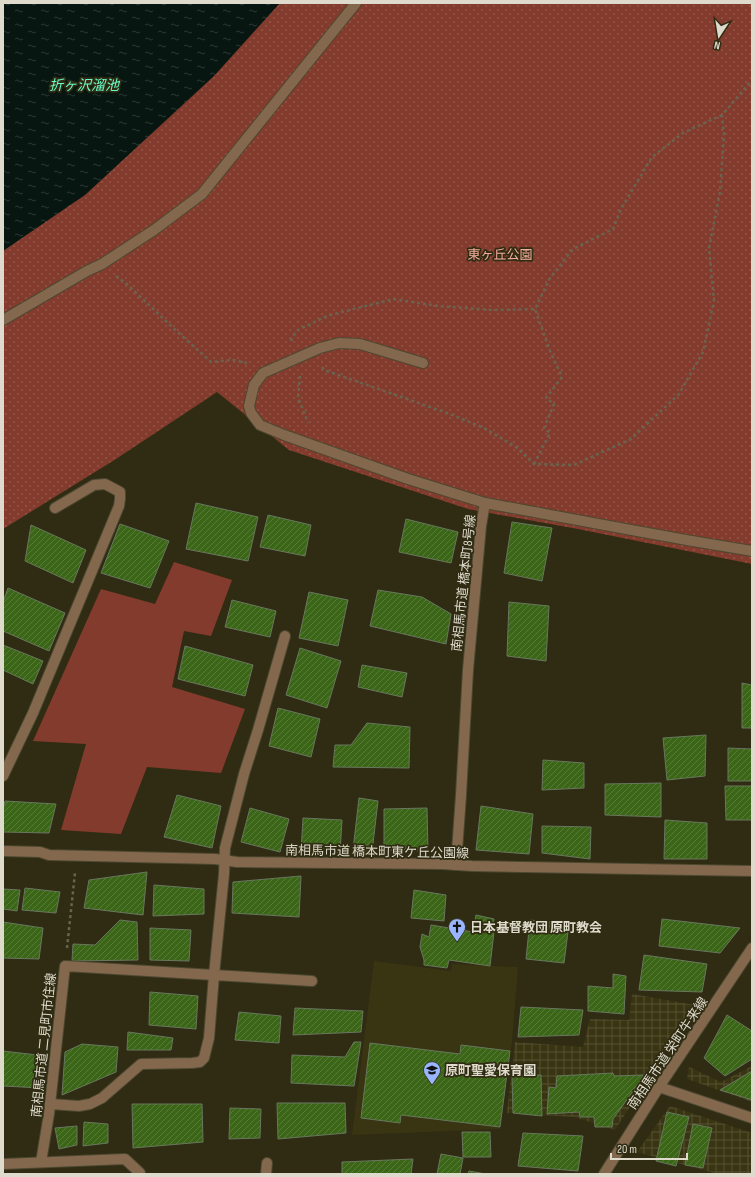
<svg xmlns="http://www.w3.org/2000/svg" width="755" height="1177" viewBox="0 0 755 1177" font-family="'Sofia Sans Condensed','Noto Sans JP',sans-serif">
<style>
.built{fill:#393412}
.industrial{fill:url(#industrial-grid)}
.grass{fill:#833b2d}
.park{fill:url(#park-dots)}
.water{fill:url(#water-ripples)}
.building{fill:url(#building-hatch);stroke:#68775f}
.lines{fill:none;stroke-linecap:round;stroke-linejoin:round}
.minor-casing{stroke:#4c4831;stroke-width:12}
.path{stroke:#68644f;stroke-width:2.5;stroke-dasharray:3 3;stroke-linecap:butt}
.minor{stroke:#83684d;stroke-width:10}
.labels{text-anchor:middle;stroke-width:3.5;stroke-linejoin:round;paint-order:stroke}
.park-label{font-size:13px;fill:#f4ac9c;stroke:#302c13}
.street-label{font-size:13px;fill:#dedbcc;stroke:#302c13}
.poi-label{font-size:13px;font-weight:bold;fill:#dedbcc;stroke:#302c13;text-anchor:start}
.water-label{font-size:14px;font-style:italic;fill:#67fbc8;stroke:#302c13}
</style>
<defs>
<pattern id="industrial-grid" width="8" height="8" patternUnits="userSpaceOnUse"><rect width="8" height="8" fill="#393412"/><path d="M0 4h8M4 0v8" fill="none" stroke="#555133"/></pattern>
<pattern id="park-dots" width="8" height="8" patternUnits="userSpaceOnUse"><rect width="8" height="8" fill="#833b2d"/><path d="M2 2h.1M6 6h.1" fill="none" stroke="#94574a" stroke-width="1.8" stroke-linecap="round"/></pattern>
<pattern id="water-ripples" width="26" height="14" patternUnits="userSpaceOnUse"><rect width="26" height="14" fill="#071610"/><path d="M2 4q2-2 4 0t4 0M15 11q2-2 4 0t4 0" fill="none" stroke="#2b3732"/></pattern>
<pattern id="building-hatch" width="6" height="6" patternUnits="userSpaceOnUse"><rect width="6" height="6" fill="#3c6617"/><path d="M-1 1l2-2M0 6l6-6M5 7l2-2" fill="none" stroke="#587b38"/></pattern>
</defs>
<rect width="100%" height="100%" fill="#302c13"/>
<path class="built" d="M374 961 451 971 452 964 518 967 512 1042 500 1129 352 1135Z"/>
<g class="industrial">
<path d="M632 994 695 1005 615 1130 574 1117 507 1113 515 1042 583 1047 590 1019 629 1020Z"/>
<path d="M752 1066V1102L687 1079 689 1067 721 1082Z"/>
<path d="M670 1106 752 1133V1174H718L637 1152Z"/>
</g>
<path class="grass" d="M174 562 232 580 211 636 184 631 172 687 245 709 221 773 147 767 121 834 61 830 86 744 33 741 101 589 155 604Z"/>
<path class="park" d="M3 3H752V564L578 529 468 509 289 450 217 392 116 459 3 529Z"/>
<path class="water" d="M3 3H280L214 76 85 195 3 251Z"/>
<g class="building">
<path d="M196 503 258 517 248 561 186 549Z"/>
<path d="M268 515 311 525 305 556 260 547Z"/>
<path d="M406 519 458 532 451 563 399 552Z"/>
<path d="M512 522 552 528 542 581 504 573Z"/>
<path d="M120 524 169 541 150 588 101 573Z"/>
<path d="M31 525 86 550 73 583 25 561Z"/>
<path d="M8 588 65 613 49 651 3 631V602Z"/>
<path d="M378 590 422 597 451 614 446 644 370 626Z"/>
<path d="M309 592 348 600 338 646 299 638Z"/>
<path d="M232 600 276 611 270 637 225 627Z"/>
<path d="M509 602 549 606 546 661 507 656Z"/>
<path d="M3 645 43 661 33 684 3 670Z"/>
<path d="M185 646 253 665 245 696 178 679Z"/>
<path d="M300 648 341 661 327 708 286 695Z"/>
<path d="M362 665 407 673 402 697 358 687Z"/>
<path d="M742 683 752 685V728H742Z"/>
<path d="M278 708 320 719 311 757 269 746Z"/>
<path d="M367 723 410 727 409 768 333 767 335 745H351Z"/>
<path d="M706 735 705 776 667 780 663 738Z"/>
<path d="M728 748 752 749V781H728Z"/>
<path d="M543 760 584 763V788L542 790Z"/>
<path d="M661 783V817L605 815V784Z"/>
<path d="M725 786H752V820H726Z"/>
<path d="M177 795 221 806 212 848 164 837Z"/>
<path d="M359 798 378 801 372 852 353 850Z"/>
<path d="M5 801 56 804 49 833 3 832V808Z"/>
<path d="M481 806 533 814 529 854 476 850Z"/>
<path d="M250 808 289 819 280 852 241 842Z"/>
<path d="M427 808 428 851 384 850V809Z"/>
<path d="M303 818 342 820 340 853 301 852Z"/>
<path d="M665 820 707 823V859H664Z"/>
<path d="M542 826 591 827 590 859 542 853Z"/>
<path d="M147 872 143 915 84 908 89 880Z"/>
<path d="M301 876 299 917 232 913 233 882Z"/>
<path d="M154 885 204 889V914L153 916Z"/>
<path d="M25 888 60 892 56 913 22 910Z"/>
<path d="M3 889 20 890 17 911 3 909Z"/>
<path d="M414 890 446 895 444 921 411 918Z"/>
<path d="M476 915 494 919 492 931 494 932 490 966 449 960 447 968 424 965V960L420 947 422 934 429 937 431 925 473 932Z"/>
<path d="M662 919 740 928 720 953 659 946Z"/>
<path d="M120 920 137 922 138 960 72 961 73 944 95 945Z"/>
<path d="M530 920 569 924 564 963 526 959Z"/>
<path d="M3 922 43 928 39 959 3 958Z"/>
<path d="M150 928 191 930 189 961 150 960Z"/>
<path d="M644 955 707 964 702 992 639 990Z"/>
<path d="M613 974 626 976 624 1014 588 1011V986L613 988Z"/>
<path d="M150 992 198 996 196 1029 149 1025Z"/>
<path d="M521 1007 583 1010 579 1035 518 1037Z"/>
<path d="M295 1008 363 1011 361 1032 293 1035Z"/>
<path d="M239 1012 281 1016 279 1043 235 1040Z"/>
<path d="M727 1015 752 1031V1059L725 1076 704 1058Z"/>
<path d="M128 1032 173 1038 171 1050H127Z"/>
<path d="M354 1042H361L354 1086 291 1083 292 1055 345 1057Z"/>
<path d="M370 1043 460 1054 461 1045 510 1051 500 1127 401 1115 400 1123 361 1118Z"/>
<path d="M82 1044 118 1047 116 1072 62 1095 65 1052Z"/>
<path d="M3 1051 46 1056 41 1088 3 1086Z"/>
<path d="M752 1071V1100L720 1090Z"/>
<path d="M613 1073 614 1076 643 1075 641 1080 613 1119 612 1127H595L594 1117H580L579 1112 547 1114 549 1087 556 1088 557 1076Z"/>
<path d="M541 1075 542 1116 513 1113 512 1076Z"/>
<path d="M277 1103H345L346 1133 278 1139Z"/>
<path d="M132 1104H202L203 1142 133 1148Z"/>
<path d="M230 1108 261 1109 260 1138 229 1139Z"/>
<path d="M667 1112 689 1117 676 1166 656 1161Z"/>
<path d="M84 1122 108 1124V1143L83 1146Z"/>
<path d="M693 1124 712 1128 703 1168 685 1165Z"/>
<path d="M77 1126V1145L59 1149 55 1128Z"/>
<path d="M462 1132H490L491 1157H463Z"/>
<path d="M523 1133 583 1136 578 1171 518 1166Z"/>
<path d="M441 1154 463 1158 460 1174H437Z"/>
<path d="M413 1159 411 1174H342V1162Z"/>
<path d="M469 1171 486 1174H468Z"/>
</g>
<g class="lines">
<g class="minor-casing">
<g id="minor">
<path d="M3 320 87 271 102 264 154 230 202 194 356 3"/>
<path d="M423 363 360 344 339 343 320 348 263 373 254 385 249 406 251 413 260 425 284 435 408 479 485 503"/>
<path d="M3 776 33 713 119 506 120 499V492L105 484 94 485 55 508"/>
<path d="M3 851 40 852 49 855 215 859 237 862 442 864 472 866 752 871"/>
<path d="M456 865 461 795 468 670 481 526 485 503C574 519 663 537 752 551"/>
<path d="M659 1087 752 1118"/>
<path d="M50 1104 79 1106 90 1104 102 1098 141 1064 192 1063 200 1062 204 1058 209 1038 214 975 312 981"/>
<path d="M41 1162 49 1114 65 966 214 975 224 874 225 848 244 774 258 730 285 636"/>
<path d="M3 1164 125 1159 140 1173V1174"/>
<path d="M266 1174 267 1163"/>
<path d="M604 1174 659 1087 752 948"/>
</g>
</g>
<g class="path">
<path d="M116 276 128 285 172 327 211 362 233 360 247 363"/>
<path d="M291 341 292 337 298 330 327 316 393 299 438 306 492 310 535 309"/>
<path d="M322 367 324 370 450 414 484 428 516 447 534 464 574 465 631 439 679 394 703 352 714 301 709 248 720 192 724 135 722 115"/>
<path d="M300 376 298 397 308 423"/>
<path d="M534 464 550 433 544 428 554 404 546 398 562 377 550 351 535 309 550 278 573 249 613 229 621 209 652 157 683 133 722 115 752 80"/>
<path d="M67 948 75 873"/>
</g>
<use href="#minor" class="minor"/>
</g>
<defs>
<g id="church-pin" transform="scale(0.9)"><path d="M0 17L-7.5 6A9.5 9.5 0 1 1 7.5 6Z" fill="#99b5fd" stroke="#302c13"/><path d="M-1.2-6h2.4v3.5h3.3v2.4h-3.3V6h-2.4V-.1h-3.3v-2.4h3.3Z" fill="#111"/></g>
<g id="school-pin" transform="scale(0.9)"><path d="M0 17L-7.5 6A9.5 9.5 0 1 1 7.5 6Z" fill="#99b5fd" stroke="#302c13"/><path d="M0-5L7-2L0 1L-7-2ZM-4 1L0 2.5L4 1V4Q0 6-4 4Z" fill="#111"/></g>
</defs>
<g fill-rule="evenodd">
<use href="#church-pin" x="457" y="927"/>
<use href="#school-pin" x="432" y="1070"/>
</g>
<g class="labels">
<g class="park-label">
<text x="500" y="259">東ヶ丘公園</text>
</g>
<g class="street-label">
<text transform="translate(463 583) rotate(-84)" y="5">南相馬市道 橋本町8号線</text>
<text transform="translate(377 851) rotate(1)" y="5">南相馬市道 橋本町東ケ丘公園線</text>
<text transform="translate(43 1045) rotate(-84)" y="5">南相馬市道 二見町市住線</text>
<text transform="translate(667 1053) rotate(-56)" y="5">南相馬市道 栄町牛来線</text>
</g>
<g class="poi-label">
<text x="470" y="932">日本基督教団 原町教会</text>
<text x="445" y="1075">原町聖愛保育園</text>
</g>
<g class="water-label">
<text x="84" y="90">折ヶ沢溜池</text>
</g>
</g>
<rect width="755" height="1177" fill="none" stroke="#dedbcc" stroke-width="8"/>
<g transform="translate(719 36) rotate(192)" stroke="#302c13" stroke-width="3" paint-order="stroke">
<path d="M0-3L7 15L0 10L-7 15Z" fill="#dedbcc"/>
<text y="-6" font-size="11" font-weight="bold" text-anchor="middle" fill="#dedbcc">N</text>
</g>
<path d="M611 1153v6h76v-6" fill="none" stroke="#dedbcc" stroke-width="2"/>
<text x="617" y="1153" font-size="12" fill="#dedbcc" stroke="#302c13" stroke-width="3" paint-order="stroke">20 m</text>
</svg>
